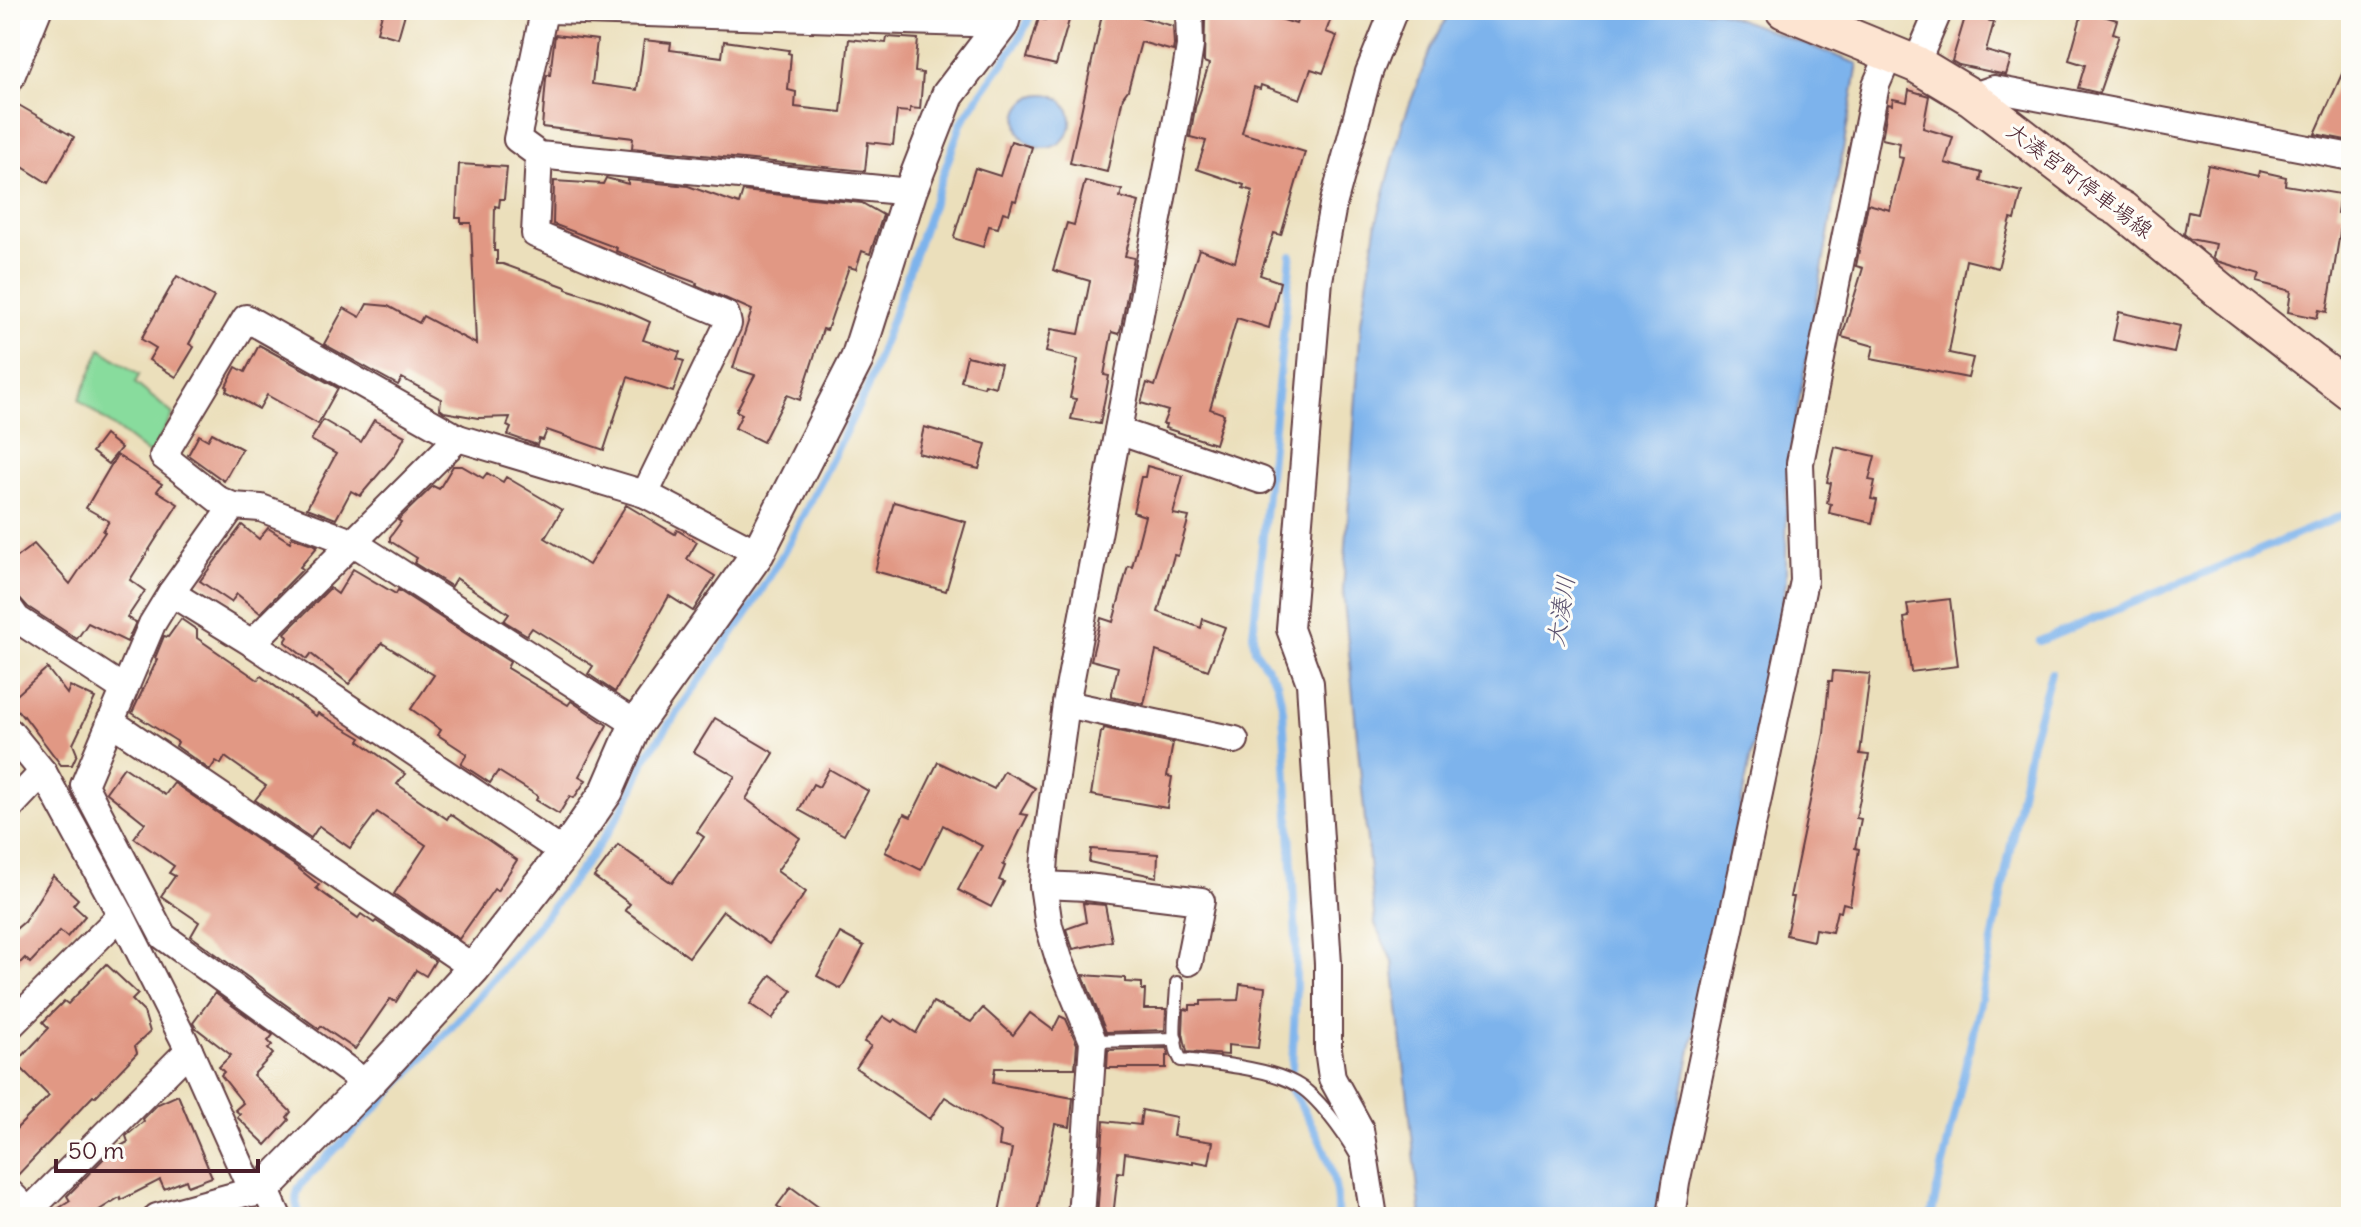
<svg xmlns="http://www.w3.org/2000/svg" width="2361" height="1227" viewBox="0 0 2361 1227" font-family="Delius,'Klee One',sans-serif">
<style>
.green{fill:#88dc9d;stroke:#697e64;stroke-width:2}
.water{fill:#7db3ec;stroke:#64698c;stroke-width:2}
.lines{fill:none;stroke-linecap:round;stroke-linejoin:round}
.stream{stroke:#7db3ec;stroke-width:8}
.building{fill:#e19884}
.service-casing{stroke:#623c41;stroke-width:16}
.minor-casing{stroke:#623c41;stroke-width:30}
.tertiary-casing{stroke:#623c41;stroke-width:36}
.secondary-casing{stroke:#623c41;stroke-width:40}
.service{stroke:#fff;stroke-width:12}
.minor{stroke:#fff;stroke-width:26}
.tertiary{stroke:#fff;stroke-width:32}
.secondary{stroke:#fde4d1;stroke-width:36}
.labels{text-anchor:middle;stroke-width:6;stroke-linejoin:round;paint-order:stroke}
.street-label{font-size:22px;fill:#4a1f2b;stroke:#fdfcf7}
.water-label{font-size:24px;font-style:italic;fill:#5c536f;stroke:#fdfcf7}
</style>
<rect width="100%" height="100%" fill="#fdfcf7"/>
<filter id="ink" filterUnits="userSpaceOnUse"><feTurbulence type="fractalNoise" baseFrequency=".0125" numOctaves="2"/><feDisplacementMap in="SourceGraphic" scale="16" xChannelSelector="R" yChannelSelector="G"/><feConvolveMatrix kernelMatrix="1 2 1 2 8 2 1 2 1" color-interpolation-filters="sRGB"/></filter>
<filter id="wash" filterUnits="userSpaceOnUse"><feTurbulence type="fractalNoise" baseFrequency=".006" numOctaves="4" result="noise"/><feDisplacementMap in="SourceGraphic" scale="32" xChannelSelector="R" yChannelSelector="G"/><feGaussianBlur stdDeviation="1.8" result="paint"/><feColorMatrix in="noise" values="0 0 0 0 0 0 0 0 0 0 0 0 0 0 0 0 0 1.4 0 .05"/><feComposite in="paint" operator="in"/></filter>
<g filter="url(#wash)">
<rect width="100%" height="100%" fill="#ebdfbb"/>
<path class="green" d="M101 349 139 375 135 383 173 414 150 455 79 400Z"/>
<g class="water">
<path d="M1451 10H1715L1858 64 1787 471 1786 583 1657 1217H1421L1393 963 1375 924 1343 591 1361 322 1377 221 1403 122 1431 48Z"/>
<circle cx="1044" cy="121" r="27"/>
</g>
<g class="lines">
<g class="stream">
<path d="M1291 256 1253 635 1255 650 1277 682 1283 710 1296 936V985L1292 1068"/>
<path d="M2040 641 2351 512"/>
<path d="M1292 1091C1316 1130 1340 1170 1337 1217"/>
<path d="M301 1217C295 1204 294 1195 302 1183 395 1089 487 995 566 889 596 849 629 809 644 760L752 606 789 544 867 389 961 124C981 88 1021 47 1032 10"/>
<path d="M1931 1217 1981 998 2031 742 2051 673"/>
</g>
</g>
<g id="blocks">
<g class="building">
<path d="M383 10H406L398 38 377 32Z"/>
<path d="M1048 10H1072L1056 65 1027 58 1039 18 1045 20Z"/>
<path d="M1103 10H1134L1133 15 1173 26 1174 45 1173 51 1141 42 1128 90 1123 97 1107 172 1070 163Z"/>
<path d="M1208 10H1252L1296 24 1301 10H1334L1326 32 1337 36 1323 73 1311 69 1300 99 1261 85 1260 89 1254 87 1242 133 1305 152 1281 235 1274 233 1260 275 1280 282 1269 328 1237 318 1210 409 1224 414 1215 444 1165 428 1166 424H1163L1168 411 1141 403 1147 383 1155 386 1199 249 1235 262 1253 191 1243 188 1244 185 1197 169 1206 141 1190 137 1195 108 1209 64 1204 62 1205 20Z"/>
<path d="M2083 10 2117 20 2113 33 2119 35 2099 93 2078 88 2085 65 2069 60Z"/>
<path d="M1966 14 1994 22 1986 51 2011 58 2006 75 1959 65 1952 61Z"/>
<path d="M555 35 597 40 592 84 637 90 644 40 671 43 670 50 722 57 724 41 789 50 788 53 791 54 788 90 796 92 795 107 841 112 849 39 886 43 887 37 918 39 915 72 923 73 920 109 910 108V112L897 111 893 145 868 142 865 171 632 148 633 138 542 127 546 79 547 75H550Z"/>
<path d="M2351 54V141L2315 134Z"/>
<path d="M1909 90 1929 96 1923 128 1953 137 1945 163 1982 173 1980 181 2022 192 2015 220 2011 219 1998 268 1966 260 1949 353 1973 358 1968 378 1871 359 1874 346 1842 337 1863 268 1856 266 1868 204 1890 210 1903 158 1898 157 1900 143 1882 139 1888 104 1892 105 1893 99 1907 102Z"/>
<path d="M10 100 74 137 48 183 10 159Z"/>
<path d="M1011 141 1032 147 1016 201 1013 200 1009 214 1003 212 998 228 989 226 983 247 956 239 954 236 975 168 1000 176Z"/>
<path d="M459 164 507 167 504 199H500L499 207 495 206 494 251H497V264H503L566 287V289L604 301 650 322 643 340 680 352 677 359 684 361 673 392 628 377 604 450 547 430 543 440 539 439 537 445 508 435 511 428 507 426 510 417 478 418 444 412 440 409 441 399 402 378 398 385 324 344 344 308 360 317 367 304 388 306 419 323 423 316 476 344 471 223H461V218H456Z"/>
<path d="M2208 165 2258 176 2259 171 2286 177 2285 185 2340 194 2337 213 2343 214 2327 312 2319 310 2317 318 2288 312 2291 291 2257 282 2260 274 2217 261 2213 257 2216 244 2190 239 2184 234 2188 212 2197 214Z"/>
<path d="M606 178 628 184V180L688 186 739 204 743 191 862 203 883 215 870 254 862 251 856 269 849 267 827 330 823 329 800 400 787 395 763 442 735 428 742 414 736 411 755 375 733 368 752 310 696 285 697 283 667 272V270L616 251 617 248 553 224 554 181 603 184Z"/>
<path d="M1085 181 1122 190 1120 197 1139 202 1125 256 1134 258 1121 328 1119 334 1112 332 1104 375 1109 376 1100 424 1071 419 1076 399 1070 398 1078 360 1046 352 1051 329 1079 334 1090 281 1053 270 1067 223 1074 225Z"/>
<path d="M177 276 214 297 189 344 194 347 176 377 149 360 156 348 141 339Z"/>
<path d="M2119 312 2180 326 2174 353 2113 340Z"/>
<path d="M259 345 338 388 318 424 267 395 259 409 226 391 228 387 226 386 236 367 245 372Z"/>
<path d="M967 356 1001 364 995 387 985 384 984 387 961 381Z"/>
<path d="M323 420 361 442 374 420 405 436 395 455 360 496 351 491 336 519 307 508 336 454 311 440Z"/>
<path d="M924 427 986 444 979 469 918 453Z"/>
<path d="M212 433 242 449 224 481 188 455 199 435 208 440Z"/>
<path d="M105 435 121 448 108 464 92 452Z"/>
<path d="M1835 447 1875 456 1869 480 1875 481 1871 499 1877 500 1872 523 1829 513 1831 504 1827 503 1831 483 1827 482Z"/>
<path d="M117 455 162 484 157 491 178 504 130 580 145 591 127 618 136 622 127 642 88 623 77 639 28 607 17 595 10 593V562L34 544 70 584 105 532 103 531 109 521 86 508Z"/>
<path d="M453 466H462L483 478 487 473 503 482 506 477 562 510 545 538 589 565 626 505 675 534 677 530 697 542 687 559 715 576 693 611 669 596 615 692 588 674 593 666 532 628 527 635 504 621 509 614 456 578 451 586 414 563 417 558 390 541V537L401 522 398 520 433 486 439 489Z"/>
<path d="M1147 466 1183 476 1173 514 1189 517 1178 556 1174 555 1158 612 1201 628 1203 619 1225 627 1208 670 1156 651 1144 704 1111 697 1118 667 1091 660 1101 618 1113 622 1128 566 1132 567 1145 516 1133 512 1141 477H1145Z"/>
<path d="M894 502 966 522 946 591 875 571Z"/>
<path d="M242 525 259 539 268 528 290 542 292 537 318 546 300 567 303 569 260 613 237 594 231 602 200 581Z"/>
<path d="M353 569 396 594 398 590 510 662 507 668 568 705 571 701 607 725 579 776 586 780 574 798 570 796 559 814 536 800 538 796 498 771 490 783 461 764 467 754 438 735 441 730 411 709 434 675 382 643 349 684 311 654 307 659 285 642 288 637 285 633 330 588 338 594Z"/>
<path d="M1950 599 1958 666 1911 672 1904 618 1909 617 1907 604Z"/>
<path d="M181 619 197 630V638L258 680 261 676 316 716 318 713 361 738 359 741 405 774 397 784 447 819 450 814 517 860 497 891 494 889 459 939 394 894 426 845 377 812 350 848 319 826 311 838 255 800 266 786 225 757 221 764 216 761 210 770 176 746 178 742 132 713 157 660 155 658 164 636 168 637Z"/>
<path d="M47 668 67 694 70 686 95 698 73 744 77 754 72 765H61L24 716 23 717 10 701Z"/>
<path d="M1833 671 1870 674 1860 754 1869 755 1856 818 1861 819 1855 848 1859 849 1850 905 1843 903 1841 912 1837 911 1832 932 1815 929 1813 941 1786 935 1794 897H1790L1824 734 1829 681H1832Z"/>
<path d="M715 718 774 753 746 799 800 838 777 871 806 892 769 944 723 911 689 957 625 910 630 904 594 877 618 845 672 883 704 837 697 832 735 776 694 752Z"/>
<path d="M1104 728 1173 743 1167 776 1172 777 1167 808 1091 795 1101 732H1103Z"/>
<path d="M938 762 994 789 1004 771 1035 788 1020 814 1028 815 1003 865 1005 866 999 880 1004 882 991 907 958 890 982 846 943 825 921 870 885 852 904 814 911 817Z"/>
<path d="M124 767 165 795 174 783 294 865 319 885 316 888 358 918 361 914 374 923 376 921 435 961 426 976 416 970 396 1002 390 999 355 1049 321 1026 319 1029 191 936 199 922 161 896 175 876 169 873 174 866 134 838 145 823 106 792Z"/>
<path d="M829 769 868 791 844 835 799 810 813 784 819 787Z"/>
<path d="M1091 849 1158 854 1157 877 1089 862Z"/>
<path d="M53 876 78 899 73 905 85 916 67 937 60 931 30 963 25 958 10 973V934L24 922Z"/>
<path d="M1083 903 1105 905 1112 941 1073 949 1066 929 1086 922Z"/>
<path d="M840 933 864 946 841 989 817 976Z"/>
<path d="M106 964 138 994 132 1000 144 1012 150 1032 135 1046 137 1053 95 1097 93 1096 15 1178 10 1177V1135L49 1096 16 1063 49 1028 43 1022 64 1001 68 1004Z"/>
<path d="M771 975 792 991 772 1019 750 1004Z"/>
<path d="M1083 975 1125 978V982L1142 983V990H1145L1144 1009H1166L1165 1030 1106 1032Z"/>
<path d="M1240 984 1265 987 1258 1048 1228 1045V1055L1187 1052 1183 1033 1184 1009 1190 1010V1005H1201V1001L1238 1000Z"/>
<path d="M215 993 273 1035 268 1041 272 1045 268 1049 273 1054 253 1075 291 1112 287 1117 289 1120 266 1145 237 1117 240 1114 235 1110 243 1103 221 1075 224 1072 219 1067 231 1055 196 1028 193 1023Z"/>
<path d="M933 1002 971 1022 983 1008 1013 1035 1030 1013 1053 1030 1060 1016 1066 1019 1077 1044 1075 1068H995L993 1083 1073 1098 1070 1127 1055 1124 1036 1217H998L1012 1149 999 1146 1001 1132 945 1097 930 1119 856 1068 871 1046 864 1042 883 1016 892 1022 895 1019 916 1033Z"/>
<path d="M1167 1048 1169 1056H1166V1068H1107L1108 1050Z"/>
<path d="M178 1095 212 1177 188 1186 186 1180 164 1189 160 1180 121 1200 120 1197 88 1217H50V1214L70 1201 67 1196 111 1151 128 1142 126 1136 144 1121 143 1119 158 1104Z"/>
<path d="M1142 1110 1176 1117 1173 1136 1213 1142 1209 1164 1193 1161V1164L1125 1153 1123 1173 1118 1172 1113 1217H1097L1104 1121 1140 1125Z"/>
<path d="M791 1187 832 1217H791L777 1206Z"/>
</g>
</g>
</g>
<g filter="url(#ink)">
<use href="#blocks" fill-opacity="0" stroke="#623c41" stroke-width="2"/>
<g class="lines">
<g class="service-casing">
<g id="service">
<path d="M1177 983C1177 1006 1169 1041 1181 1060 1214 1063 1268 1068 1296 1084 1317 1095 1344 1133 1356 1154"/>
<path d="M1093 1041 1176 1039"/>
</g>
</g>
<g class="minor-casing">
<g id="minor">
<path d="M1916 64 1939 10"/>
<path d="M10 79 38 10"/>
<path d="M1971 97 1994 89 2351 157"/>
<path d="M539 155 535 234 726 315 728 324 645 494"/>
<path d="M910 192 539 155 517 139 543 16 551 10 1002 24"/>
<path d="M1118 431 1261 480"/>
<path d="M171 593 233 506"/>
<path d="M10 609 17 619 124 689"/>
<path d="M252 643 458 438"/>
<path d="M1066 704 1235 740"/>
<path d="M110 721 474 968"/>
<path d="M636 724 354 543 261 508 233 506 219 500 163 456 246 318 458 438 645 494 758 553"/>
<path d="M10 732 43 772 121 915 189 1050 252 1191 157 1217"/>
<path d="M10 807 43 772"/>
<path d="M1043 885 1087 887 1201 901 1189 962"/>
<path d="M10 1026 121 915"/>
<path d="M367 1084 163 936 84 785 152 624 171 593 252 643 564 853"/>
<path d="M265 1188 278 1217"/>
<path d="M10 1193 34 1217"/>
<path d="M29 1211 189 1050"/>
<path d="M1081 1217 1093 1041 1059 959 1049 926 1043 885 1045 857 1066 704 1186 71 1190 46 1189 10"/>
<path d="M1374 1217 1360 1129 1332 1078 1328 1049V964L1310 683 1290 629 1319 280 1333 205 1369 72 1394 10"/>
<path d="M1671 1217 1676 1183 1804 581 1800 463 1876 85 1890 53"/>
</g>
</g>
<g class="tertiary-casing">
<path id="tertiary" d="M252 1191 265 1188 367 1084 474 968 564 853 607 791 636 724 758 553 857 359 910 192 948 95 1002 24 1006 10"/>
</g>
<g class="secondary-casing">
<path id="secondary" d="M1784 10 1916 64 1971 97 2108 202 2121 209 2229 298 2351 392"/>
</g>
<use href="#service" class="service"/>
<use href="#minor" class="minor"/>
<use href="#tertiary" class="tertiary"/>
<use href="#secondary" class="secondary"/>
</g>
</g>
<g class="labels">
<g class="street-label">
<text transform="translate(2080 180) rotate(37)" y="8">大湊宮町停車場線</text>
</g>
<g class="water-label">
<text transform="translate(1561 611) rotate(-81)" y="8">大湊川</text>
</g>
</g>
<rect width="2361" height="1227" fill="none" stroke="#fdfcf7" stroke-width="40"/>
<path d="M56 1159v12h202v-12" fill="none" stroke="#4a1f2b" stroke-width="4"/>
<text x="68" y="1159" font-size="24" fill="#4a1f2b" stroke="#fdfcf7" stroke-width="6" paint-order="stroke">50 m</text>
</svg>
